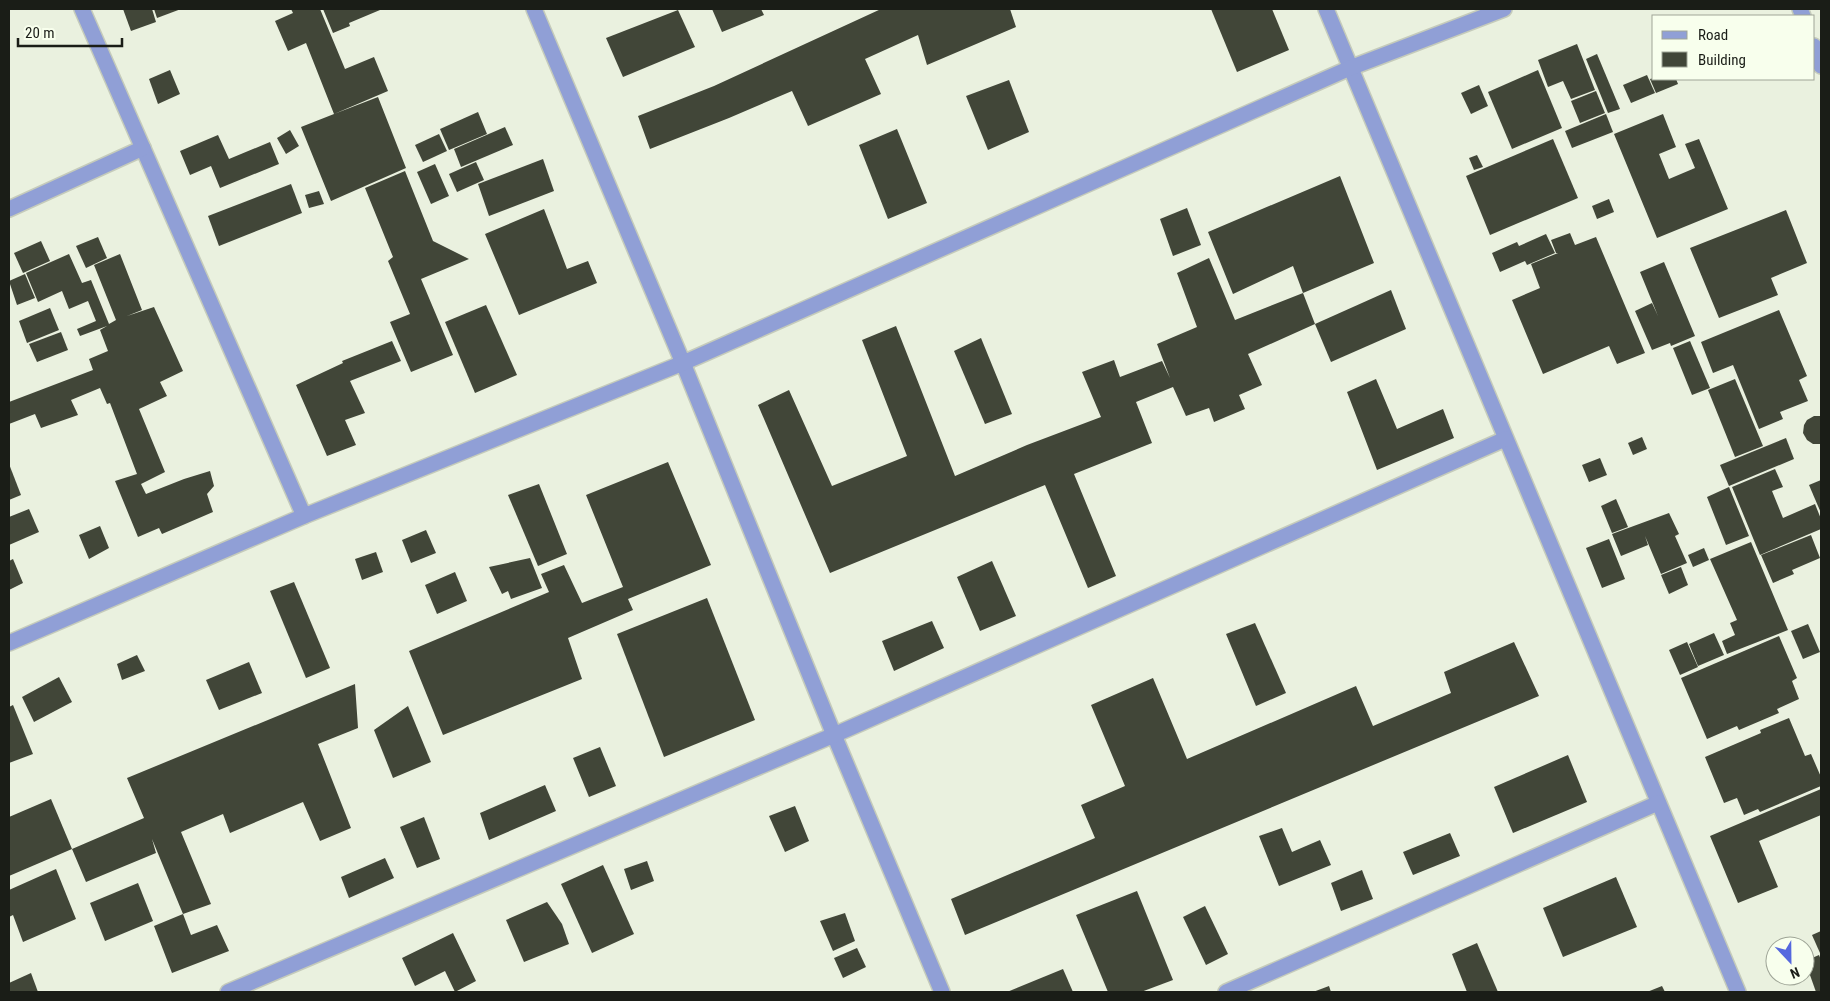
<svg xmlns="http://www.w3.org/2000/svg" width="1830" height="1001" viewBox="0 0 1830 1001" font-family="'Roboto Condensed',sans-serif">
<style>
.building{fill:#414638}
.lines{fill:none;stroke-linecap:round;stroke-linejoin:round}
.street-casing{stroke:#c5cbbb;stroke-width:18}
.street{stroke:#909fd6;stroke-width:15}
</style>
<rect width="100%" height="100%" fill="#eaf1df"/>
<g class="building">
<path d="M123 9H152L156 22 131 31Z"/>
<path d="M154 9H181L157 18Z"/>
<path d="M291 9H320L345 69 374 57 388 91 334 114 378 97 406 168 331 201 301 127 334 114 306 43 288 51 275 21 293 13Z"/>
<path d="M323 9H380V10L349 23 350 26 333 33Z"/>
<path d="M712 9H761L764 15 722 32Z"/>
<path d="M881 9H1010L1016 27 927 65 918 35 865 59 881 94 808 126 792 91 729 118 650 149 638 116 714 86Z"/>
<path d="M1211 9H1272L1289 50 1237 72Z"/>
<path d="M678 10 695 47 623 77 606 38Z"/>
<path d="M1577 44 1595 90 1571 99 1563 81 1548 87 1538 60Z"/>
<path d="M1597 54 1620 109 1608 113 1586 59Z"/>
<path d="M170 70 180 94 158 104 149 79Z"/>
<path d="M1538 70 1562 128 1512 149 1488 92Z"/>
<path d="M1647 75 1655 93 1631 103 1623 85Z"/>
<path d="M1654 78 1676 79 1678 84 1656 93 1650 79Z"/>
<path d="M1009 80 1029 132 988 150 966 96Z"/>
<path d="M1479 85 1488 106 1471 114 1461 93Z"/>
<path d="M1596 91 1605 113 1580 123 1571 101Z"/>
<path d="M478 112 487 134 449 150 440 129Z"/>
<path d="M1606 114 1613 132 1572 148 1565 131Z"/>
<path d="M1663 114 1676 147 1659 154 1669 179 1695 168 1685 144 1699 139 1728 209 1657 238 1614 134Z"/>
<path d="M505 127 513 145 461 167 454 149Z"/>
<path d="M897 129 927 203 888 219 859 145Z"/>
<path d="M290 130 299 146 286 154 277 138Z"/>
<path d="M439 134 447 151 423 162 415 145Z"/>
<path d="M218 135 229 159 270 142 279 164 220 188 211 166 190 175 180 151Z"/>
<path d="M1553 139 1578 198 1490 235 1466 176Z"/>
<path d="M1477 155 1483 167 1474 170 1469 158Z"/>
<path d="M543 159 554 191 489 216 478 184Z"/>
<path d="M476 162 484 180 457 192 449 174Z"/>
<path d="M435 164 449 196 431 204 417 172Z"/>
<path d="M405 171 433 241 469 259 421 279 453 355 411 372 390 322 410 314 388 261 393 257 365 188Z"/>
<path d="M1340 176 1374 263 1303 293 1293 266 1233 294 1208 232Z"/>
<path d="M291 184 302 213 219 246 208 216Z"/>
<path d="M319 191 324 204 309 208 305 195Z"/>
<path d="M1609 199 1614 212 1597 219 1592 206Z"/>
<path d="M1187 208 1201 245 1173 256 1160 219Z"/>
<path d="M544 209 567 269 588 261 597 283 519 315 485 234Z"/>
<path d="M1786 210 1807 263 1771 278 1778 295 1719 318 1690 248Z"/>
<path d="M1570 233 1575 245 1596 237 1645 353 1617 364 1609 346 1543 374 1512 300 1540 288 1531 264 1558 253H1556L1551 240Z"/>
<path d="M1546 234 1555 253 1527 265 1525 261 1500 272 1492 253 1517 242 1519 246Z"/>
<path d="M98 237 107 258 86 268 76 246Z"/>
<path d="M41 241 50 261 23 273 14 253Z"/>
<path d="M69 254 82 283 91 280 109 324 116 320 94 265 120 254 142 310 127 316 154 307 183 371 160 382 167 396 139 409 165 472 141 484 146 494 184 479 210 471 214 486 207 494 213 512 162 534 159 528 138 537 115 481 137 474 110 403 107 404 100 388 71 400 78 415 41 428 35 414 9 424V402L93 370 89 359 108 351 100 330 107 326 80 336 77 329 96 321 88 301 69 309 62 291 38 302 26 273Z"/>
<path d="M1209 258 1235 320 1303 293 1315 324 1248 354 1262 385 1239 395 1245 409 1214 422 1209 408 1186 416 1173 387 1136 402 1152 443 1074 474 1116 576 1088 588 1045 485 830 573 758 405 789 390 832 486 907 456 862 340 896 326 955 476 1027 445 1101 417 1082 372 1114 360 1120 377 1162 361 1170 378 1157 344 1197 327 1177 273Z"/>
<path d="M1664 262 1695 336 1671 346 1670 343 1652 350 1635 311 1652 303 1658 316 1640 272Z"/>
<path d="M25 274 35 298 17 305 9 281Z"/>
<path d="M1391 290 1406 329 1331 362 1315 324Z"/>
<path d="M486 305 517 375 475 393 445 322Z"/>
<path d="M50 308 59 330 27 343 19 321Z"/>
<path d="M1779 310 1807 376 1799 380 1808 401 1780 412 1783 419 1759 429 1733 365 1713 373 1701 342Z"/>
<path d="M61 332 68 350 37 362 29 344Z"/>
<path d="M981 338 1012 414 985 424 954 351Z"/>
<path d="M392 341 401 361 350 381 365 413 345 420 356 445 327 456 296 385 343 363 342 361Z"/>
<path d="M1690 341 1710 388 1692 395 1673 348Z"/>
<path d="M1376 379 1397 429 1443 409 1454 438 1377 470 1347 392Z"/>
<path d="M1735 379 1763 446 1735 457 1708 390Z"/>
<path d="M1814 416H1821V444H1813L1807 440 1803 433 1804 425 1807 420Z"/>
<path d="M1642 437 1647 449 1633 455 1628 443Z"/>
<path d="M1786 438 1794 459 1729 486 1720 465Z"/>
<path d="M1600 458 1607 475 1589 482 1582 465Z"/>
<path d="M668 462 711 565 628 599 633 610 568 638 582 679 443 735 409 651 549 592 541 574 564 565 582 603 623 587 586 495Z"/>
<path d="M9 464 21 495 9 500Z"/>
<path d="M1775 469 1783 487 1772 491 1783 518 1815 504 1821 519V529L1760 555 1732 487Z"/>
<path d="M1821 480V513L1809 485Z"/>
<path d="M539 484 567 554 538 566 508 495Z"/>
<path d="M1729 487 1749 536 1726 545 1707 497Z"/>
<path d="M1616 499 1628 527 1612 533 1601 506Z"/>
<path d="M29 509 39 532 9 545V517Z"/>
<path d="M1669 513 1679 534 1675 536 1687 563 1661 574 1645 536 1648 545 1621 556 1612 534Z"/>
<path d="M100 526 109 548 89 559 79 535Z"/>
<path d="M426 530 436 553 411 563 402 540Z"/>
<path d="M1811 535 1820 558 1792 570 1794 574 1773 583 1761 555Z"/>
<path d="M1609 539 1625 579 1602 588 1586 548Z"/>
<path d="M1751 542 1788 630 1727 654 1722 641 1735 635 1730 623 1737 620 1710 559Z"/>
<path d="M1704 548 1709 560 1693 567 1688 555Z"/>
<path d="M376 552 383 572 362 580 355 559Z"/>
<path d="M530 558 542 588 511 599 508 591 502 594 489 567Z"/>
<path d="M13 559 23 583 9 590V561Z"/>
<path d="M992 561 1016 616 980 631 957 577Z"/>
<path d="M1681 567 1688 585 1669 594 1661 575Z"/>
<path d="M455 572 467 601 437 614 425 585Z"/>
<path d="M294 582 330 668 306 678 270 591Z"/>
<path d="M707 598 755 720 664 757 617 634Z"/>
<path d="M932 621 944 648 894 671 882 641Z"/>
<path d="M1255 623 1286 693 1256 706 1226 634Z"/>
<path d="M1808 624 1820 652 1803 659 1791 631Z"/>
<path d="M1714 633 1724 655 1698 666 1689 644Z"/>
<path d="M1779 636 1797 678 1792 681 1799 699 1777 709 1779 713 1739 730 1737 726 1707 739 1681 678Z"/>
<path d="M1514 642 1539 696 965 935 951 899 1095 838 1081 805 1125 786 1091 705 1153 678 1187 759 1356 686 1373 726 1451 693 1444 672Z"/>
<path d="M1687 642 1698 667 1680 675 1669 650Z"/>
<path d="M137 655 145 671 122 680 117 664Z"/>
<path d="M249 662 262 693 219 710 206 680Z"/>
<path d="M59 677 72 702 34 722 22 697Z"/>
<path d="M355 684 358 728 318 744 351 828 320 841 303 802 230 833 223 814 181 832 211 904 183 914 152 839 156 853 86 882 72 849 144 818 127 778Z"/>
<path d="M13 705 33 754 9 763V707Z"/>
<path d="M408 706 431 762 393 778 374 730Z"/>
<path d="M1789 718 1805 756 1811 754 1821 777V786L1760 812 1758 809 1744 815 1737 798 1724 803 1705 757 1761 733 1760 730Z"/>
<path d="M600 747 616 786 589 797 573 758Z"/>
<path d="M1568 755 1587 802 1513 833 1494 787Z"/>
<path d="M545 785 556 811 489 840 480 813Z"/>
<path d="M1821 789V815L1759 841 1778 887 1738 903 1710 836Z"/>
<path d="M51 799 72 849 9 876V817Z"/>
<path d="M795 806 809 841 785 852 769 816Z"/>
<path d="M424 817 440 859 417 868 400 827Z"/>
<path d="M1282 828 1292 852 1320 840 1331 865 1279 886 1259 836Z"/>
<path d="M1450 833 1460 856 1413 875 1403 852Z"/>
<path d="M385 858 394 878 349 898 341 877Z"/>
<path d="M647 861 654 881 631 890 624 869Z"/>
<path d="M603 865 634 934 592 953 561 884Z"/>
<path d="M56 869 76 919 23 942 13 915 9 917V890Z"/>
<path d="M1362 870 1373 899 1341 911 1331 883Z"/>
<path d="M1616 877 1637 927 1563 957 1543 908Z"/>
<path d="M138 883 153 921 105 941 90 903Z"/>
<path d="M1137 891 1173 980 1141 992H1108L1076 915Z"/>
<path d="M547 902 562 924 569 944 524 962 506 920Z"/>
<path d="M1205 906 1228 954 1206 965 1183 917Z"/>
<path d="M845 913 855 941 833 951 820 921Z"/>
<path d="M183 914 191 935 217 925 229 951 172 973 154 926Z"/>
<path d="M1821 931V952L1820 953 1812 935Z"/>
<path d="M453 933 476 981 455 992 445 971 415 986 402 958Z"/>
<path d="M1477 943 1498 992H1467L1452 954Z"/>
<path d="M857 948 866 967 843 978 834 958Z"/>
<path d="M1819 955 1821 960V992H1816L1805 961Z"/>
<path d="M1063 969 1073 992H1007Z"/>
<path d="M31 973 38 992H9V983Z"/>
<path d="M1329 986 1331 992H1313Z"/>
<path d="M1662 986 1665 992H1647Z"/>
</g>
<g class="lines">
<g class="street-casing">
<g id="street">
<path d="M82 9 304 516"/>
<path d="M534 9 683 363 834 735 942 992"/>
<path d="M1326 9 1738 992"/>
<path d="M1800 9 1803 16"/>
<path d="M1814 46 1821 66"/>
<path d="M9 209 143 148"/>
<path d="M9 643 304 516 683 363 1350 68 1504 9"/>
<path d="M228 992 834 735 1505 439"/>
<path d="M1226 992 1658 803"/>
</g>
</g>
<use href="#street" class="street"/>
</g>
<rect width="1830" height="1001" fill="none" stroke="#1a1d17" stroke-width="20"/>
<rect x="1652" y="15" width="162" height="65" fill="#f8ffed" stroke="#9fa597"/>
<rect x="1662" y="31" width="25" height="8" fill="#909fd6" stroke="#9fa597"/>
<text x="1698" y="40" font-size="15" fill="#1a1d17">Road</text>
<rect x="1662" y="52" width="25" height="15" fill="#414638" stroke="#9fa597"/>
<text x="1698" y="65" font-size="15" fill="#1a1d17">Building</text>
<g transform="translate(1790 961) rotate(158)"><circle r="24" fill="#f8ffed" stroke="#9fa597"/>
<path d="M0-4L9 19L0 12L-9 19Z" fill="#5568de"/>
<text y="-8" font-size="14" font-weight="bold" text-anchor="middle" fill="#1a1d17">N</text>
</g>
<path d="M18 38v8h104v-8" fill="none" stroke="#1a1d17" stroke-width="2.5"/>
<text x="25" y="38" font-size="15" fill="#1a1d17" stroke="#f8ffed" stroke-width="4" paint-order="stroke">20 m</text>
</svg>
